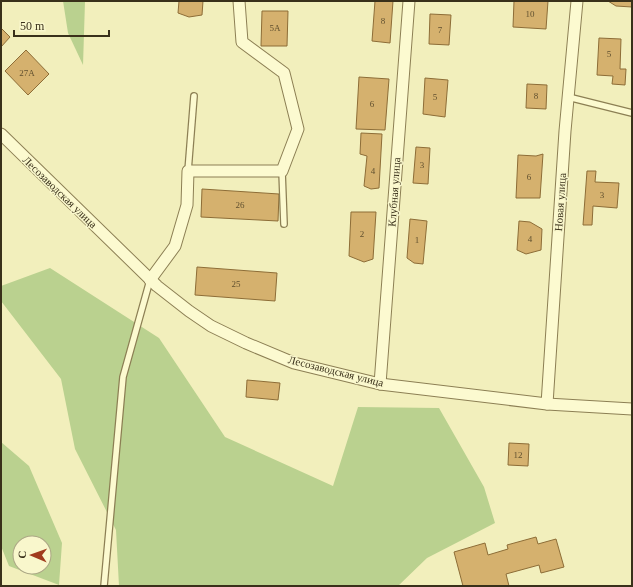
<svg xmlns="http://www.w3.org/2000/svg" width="633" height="587" viewBox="0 0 633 587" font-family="Georgia,serif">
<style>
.green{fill:#bad18f;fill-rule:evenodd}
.building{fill:#d5b16e;stroke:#8d6d37}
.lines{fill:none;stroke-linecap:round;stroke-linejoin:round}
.service-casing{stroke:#8c7f54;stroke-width:8}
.minor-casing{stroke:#8c7f54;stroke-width:13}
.service{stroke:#fcfad0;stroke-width:5.5}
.minor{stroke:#fcfad0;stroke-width:11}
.labels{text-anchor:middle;stroke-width:3;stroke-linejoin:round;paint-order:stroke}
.number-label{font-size:9px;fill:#60502f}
.street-label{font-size:11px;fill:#39301a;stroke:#f9f7cc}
</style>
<rect width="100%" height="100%" fill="#f2efbc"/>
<g class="green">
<path d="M63 1H85L83 65 68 33Z"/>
<path d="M50 268 159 338 225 437 333 486 358 407 439 408 484 487 495 523 427 558 398 586H119L116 530 75 449 61 379 1 301V286Z"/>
<path d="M1 442 29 466 62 543 59 585 9 566 1 546ZM20 543H44V567H20Z"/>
</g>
<g class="building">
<path d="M179 1H203L202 15 189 17 178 13Z"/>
<path d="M375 1H393L390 43 372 41Z"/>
<path d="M514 1H548L546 29 513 27Z"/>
<path d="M608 1H632V7L616 6Z"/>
<path d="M262 11H288L287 46H261Z"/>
<path d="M430 14 451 15 449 45 429 44Z"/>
<path d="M1 28 10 37 1 47Z"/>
<path d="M599 38 621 39 620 69H626L625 85 612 84 613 76 597 75Z"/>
<path d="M26 50 49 74 28 95 5 71Z"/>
<path d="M359 77 389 79 385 130 356 129Z"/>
<path d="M425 78 448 80 445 117 423 114Z"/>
<path d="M527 84 547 85 546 109 526 108Z"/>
<path d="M361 133 382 134 379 188 371 189 364 186 367 156 360 154Z"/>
<path d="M416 147 430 148 428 184 413 183Z"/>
<path d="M543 154 540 198H516L518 155 536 156Z"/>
<path d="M587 171H596L595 182 619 183 617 208 593 206 592 225H583Z"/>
<path d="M202 189 279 194 278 221 201 217Z"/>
<path d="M351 212H376L373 259 364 262 349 256Z"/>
<path d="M410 219 427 221 423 264 414 263 407 258Z"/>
<path d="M519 221 530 222 542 229 541 250 526 254 517 250Z"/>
<path d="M197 267 277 273 275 301 195 295Z"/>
<path d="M247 380 280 383 278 400 246 397Z"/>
<path d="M509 443 529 444 528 466 508 465Z"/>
<path d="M536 537 538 544 556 539 564 567 541 573 539 565 506 574 509 586H463L454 552 485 543 488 555 508 549 507 545Z"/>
</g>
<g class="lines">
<g class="service-casing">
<g id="service">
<path d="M568 97 632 113"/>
<path d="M188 171 194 96"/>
<path d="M282 171 284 224"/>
<path d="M104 586 123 377 150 280"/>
</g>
</g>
<g class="minor-casing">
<g id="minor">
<path d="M1 134 157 286 189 311 211 326 246 343 294 363 380 384 547 404 632 409"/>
<path d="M150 280 175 246 187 205 188 171H282L298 129 284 73 242 42 239 1"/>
<path d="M380 384 409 1"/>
<path d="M547 404 565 131 577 1"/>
</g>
</g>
<use href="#service" class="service"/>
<use href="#minor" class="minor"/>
</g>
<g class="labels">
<g class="number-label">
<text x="530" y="17">10</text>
<text x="383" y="24">8</text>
<text x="275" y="31">5А</text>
<text x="440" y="33">7</text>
<text x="609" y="57">5</text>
<text x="27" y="76">27А</text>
<text x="536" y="99">8</text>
<text x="435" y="100">5</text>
<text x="372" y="107">6</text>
<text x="422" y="168">3</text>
<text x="373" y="174">4</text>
<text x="529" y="180">6</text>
<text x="602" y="198">3</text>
<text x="240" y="208">26</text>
<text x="362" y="237">2</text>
<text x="530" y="242">4</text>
<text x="417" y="243">1</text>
<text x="236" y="287">25</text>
<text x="518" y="458">12</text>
</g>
<g class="street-label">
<text transform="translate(60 192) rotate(44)" y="4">Лесозаводская улица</text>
<text transform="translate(394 192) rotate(-86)" y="4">Клубная улица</text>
<text transform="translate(560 202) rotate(-86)" y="4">Новая улица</text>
<text transform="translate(336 371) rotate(14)" y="4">Лесозаводская улица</text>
</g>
</g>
<rect width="633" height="587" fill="none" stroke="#39301a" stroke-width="4"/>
<g transform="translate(32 555) rotate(272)"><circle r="19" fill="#f9f7cc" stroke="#aca785"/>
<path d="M0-3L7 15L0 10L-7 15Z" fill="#a13b1d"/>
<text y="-6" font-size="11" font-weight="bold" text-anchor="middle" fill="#39301a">С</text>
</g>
<path d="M14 30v6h95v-6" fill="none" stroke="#39301a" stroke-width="2"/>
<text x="20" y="30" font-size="12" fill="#39301a" stroke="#f9f7cc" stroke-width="3" paint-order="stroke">50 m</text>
</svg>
